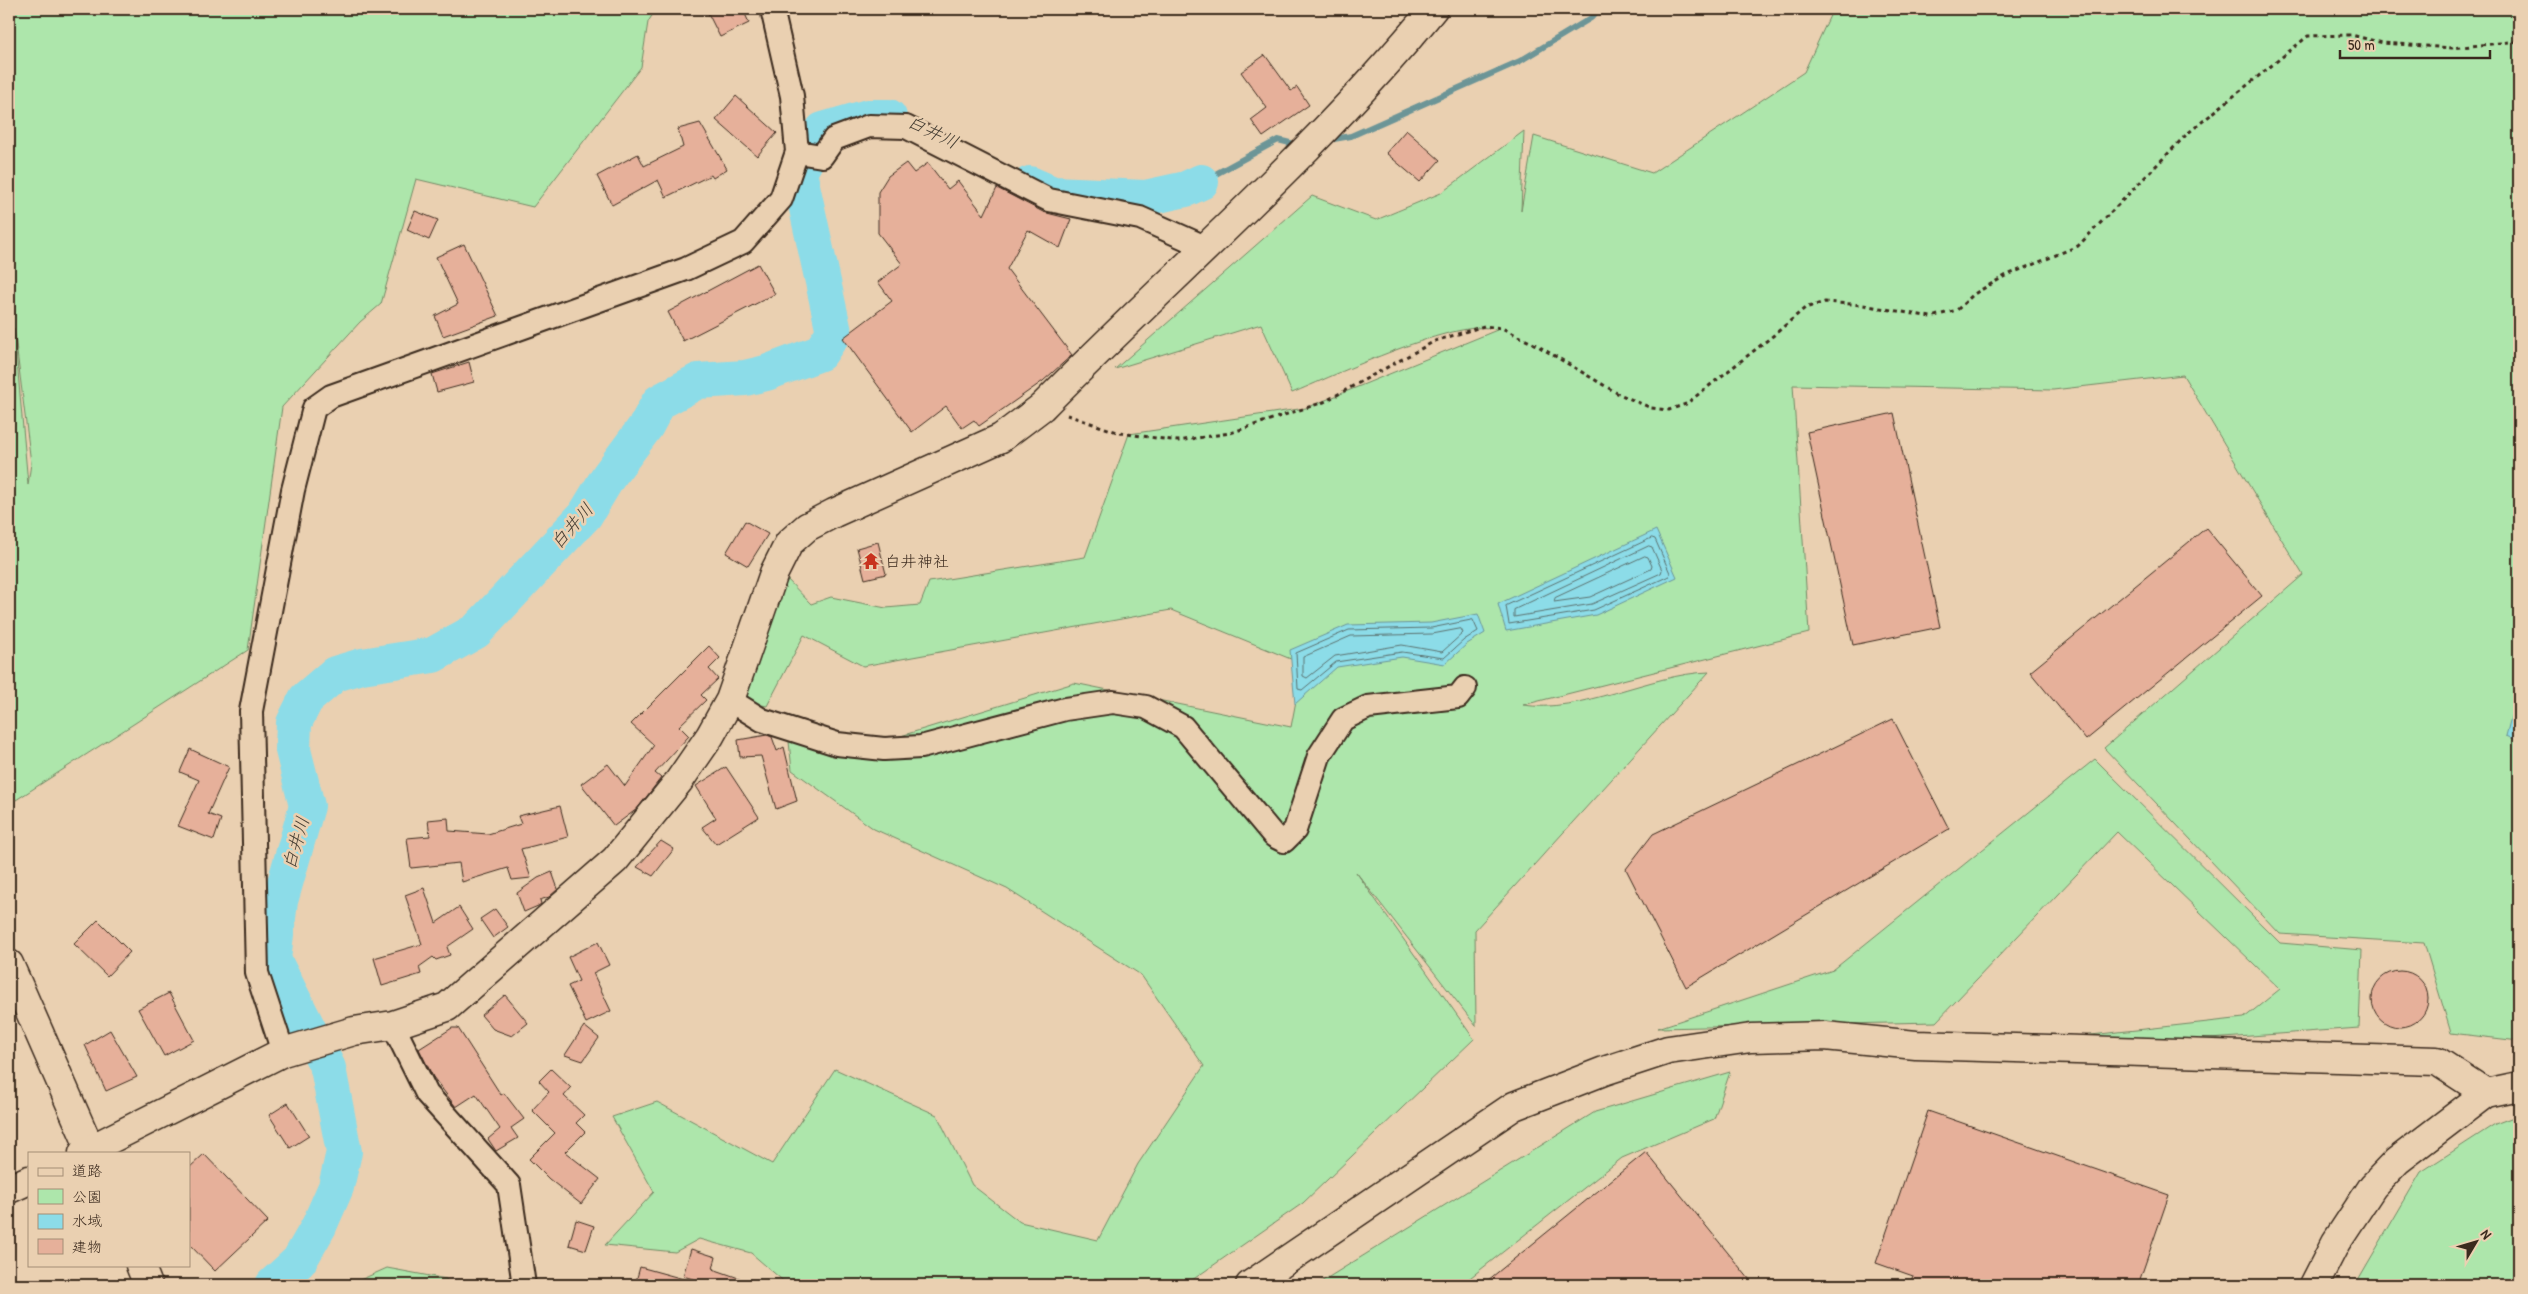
<svg xmlns="http://www.w3.org/2000/svg" width="2528" height="1294" viewBox="0 0 2528 1294" font-family="'Patrick Hand','Klee One',sans-serif">
<style>
.green{fill:#ade6ab;stroke:#748864;fill-rule:evenodd}
.water{fill:#8cdce8;stroke:#6c9597}
.lines{fill:none;stroke-linecap:round;stroke-linejoin:round}
.shore{stroke:#5b716f;stroke-width:1}
.stream{stroke:#6c9597;stroke-width:6}
.river{stroke:#8cdce8;stroke-width:36}
.building{fill:#e6b09a;stroke:#3b2a1e}
.minor-casing{stroke:#3b2a1e;stroke-width:26}
.tertiary-casing{stroke:#3b2a1e;stroke-width:31}
.path{stroke:#3b2a1e;stroke-width:3;stroke-dasharray:4 4;stroke-linecap:butt}
.minor{stroke:#ead0b1;stroke-width:22}
.tertiary{stroke:#ead0b1;stroke-width:28}
.labels{text-anchor:middle;stroke-width:5;stroke-linejoin:round;paint-order:stroke}
.poi-label{font-size:16px;fill:#3b2a1e;stroke:#ead0b1;text-anchor:start}
.water-label{font-size:18px;font-style:italic;fill:#433c32;stroke:#ead0b1}
</style>
<rect width="100%" height="100%" fill="#ead0b1"/>
<filter id="ink" filterUnits="userSpaceOnUse"><feTurbulence type="fractalNoise" baseFrequency=".02" numOctaves="2"/><feDisplacementMap in="SourceGraphic" scale="10" xChannelSelector="R" yChannelSelector="G"/><feConvolveMatrix kernelMatrix="1 2 1 2 8 2 1 2 1" color-interpolation-filters="sRGB"/></filter>
<g filter="url(#ink)">
<g class="green">
<path d="M9 9H656L648 22 641 67 533 207 416 179 381 304 360 322 282 407 248 650 16 800 9 792ZM14 328 31 463 28 485V484Z"/>
<path d="M1833 9H2519V1041L2451 1033 2424 943 2280 934 2104 748 2303 575 2183 375 2053 390 1793 385 1809 633 1523 705C1579 714 1650 674 1709 672L1475 930 1476 1026 1356 872 1474 1039 1303 1203 1185 1285H788L751 1253 699 1239 675 1252 605 1245 654 1192 612 1117 657 1102 772 1164 835 1069 937 1115 972 1185 1020 1222 1098 1240 1138 1164 1204 1066 1141 975 1007 889 874 829 792 770 788 732 894 738 1074 683 1291 727 1303 664 1171 610 863 666 804 635 767 706 741 701 785 577 811 604 831 597 886 608 920 605 929 582 1085 557 1129 434 1306 408 1497 330C1462 315 1331 377 1292 393L1261 324 1115 369 1312 196 1376 220 1441 193 1524 131 1521 211 1534 136 1652 173 1804 72Z"/>
<path d="M2095 759 2280 943 2362 950 2359 1028 2089 1048 2082 1036 2244 1018 2280 989 2117 832 1936 1022 1658 1028 1833 970Z"/>
<path d="M1730 1072 1714 1119 1622 1158 1461 1285H1316L1595 1112Z"/>
<path d="M2519 1115V1285H2355L2421 1172 2495 1124Z"/>
<path d="M387 1268 446 1279 450 1285H349Z"/>
</g>
<g class="water">
<path d="M1656 530 1677 577 1596 615 1506 631 1498 604Z"/>
<path d="M1478 614 1485 633 1467 644 1445 664 1402 657 1337 667 1295 704 1290 650 1348 625 1431 623Z"/>
<path d="M2519 687V741L2506 736Z"/>
</g>
<g class="lines">
<g class="shore">
<path d="M1652 538 1655 539 1670 573 1669 576 1594 610 1509 624 1506 606Z"/>
<path d="M1649 546 1652 547 1662 570 1661 573 1592 604 1514 617V610Z"/>
<path d="M1645 556 1648 557 1652 566 1651 569 1590 597 1554 602 1555 598Z"/>
<path d="M1473 620 1478 631 1464 640 1444 658 1402 652 1336 662 1302 690 1298 689 1296 653 1349 630 1431 628Z"/>
<path d="M1461 629 1463 633 1442 652 1402 645 1335 656 1307 678 1303 676V657L1351 636 1432 634Z"/>
</g>
<g class="stream">
<path d="M1328 140 1351 136 1520 61 1591 18 1599 9"/>
<path d="M1201 182 1278 140 1298 145"/>
</g>
<g class="river">
<path d="M1030 184 1053 194 1145 198 1186 189 1201 182"/>
<path d="M273 1285 299 1261 319 1226 336 1187 344 1152 328 1068 273 959 280 901 307 806 293 750 294 723 306 699 335 674 362 666 433 655 476 631 585 515 608 477 646 426 659 402 698 381 745 378 766 373 820 353 834 332 799 172 823 130 868 117H889"/>
</g>
</g>
<g class="building">
<path d="M706 9H743L749 23 720 37Z"/>
<path d="M1265 55 1291 91 1297 87 1309 105 1263 137 1251 120 1267 108 1241 72Z"/>
<path d="M736 96 777 133 757 156 716 120Z"/>
<path d="M700 123 727 169 713 178 711 175 666 197 658 180 612 205 597 176 638 154 644 166 683 147 678 129Z"/>
<path d="M1406 130 1440 160 1420 182 1386 153Z"/>
<path d="M906 163 914 173 928 163 948 189 958 181 984 215 997 188 1043 212 1071 219 1060 248 1028 230 1007 269 1072 355 1043 381 979 426 974 420 962 428 946 406 912 432 843 338 892 301 878 282 902 264 878 233V192L888 176Z"/>
<path d="M415 211 438 220 429 240 407 230Z"/>
<path d="M464 244 498 316 443 336 435 316 458 304 436 257Z"/>
<path d="M758 264 775 294 683 341 668 312Z"/>
<path d="M469 362 474 382 437 392 432 374Z"/>
<path d="M1894 413 1940 627 1853 645 1807 432Z"/>
<path d="M745 521 768 534 748 566 726 553Z"/>
<path d="M2206 528 2262 596 2086 740 2030 672Z"/>
<path d="M878 542 886 574 865 579 857 548Z"/>
<path d="M709 646 720 658 709 669 718 679 701 695 706 700 679 726 689 736 655 773 661 778 637 809 614 826 581 784 608 764 625 786 654 745 631 724Z"/>
<path d="M1893 719 1949 829 1686 987 1626 869 1653 834Z"/>
<path d="M767 735 772 737 777 751 784 747 797 801 776 809 761 756 740 757 738 740Z"/>
<path d="M190 749 229 767 208 814 221 819 214 840 178 826 199 780 180 772Z"/>
<path d="M726 767 759 817 716 844 702 827 716 818 696 786Z"/>
<path d="M560 806 568 837 521 849 531 878 512 880 508 868 462 882 459 863 411 868 407 838 430 836 428 820 448 818 449 831 488 834 521 824 518 816Z"/>
<path d="M661 841 674 849 653 876 637 867Z"/>
<path d="M552 872 558 889 549 897 540 900 541 904 538 906 524 912 517 893 538 878Z"/>
<path d="M424 888 436 923 459 907 473 929 447 947 450 955 436 960 433 957 419 967 421 974 382 986 374 958 422 944 405 895Z"/>
<path d="M495 909 508 927 493 938 480 919Z"/>
<path d="M98 920 130 952 107 976 74 944Z"/>
<path d="M598 942 609 965 593 973 611 1011 586 1023 568 986 579 981 568 957Z"/>
<circle cx="2400" cy="999" r="28"/>
<path d="M169 993 194 1040 164 1056 138 1009Z"/>
<path d="M505 995 528 1023 512 1036 493 1029 481 1015Z"/>
<path d="M584 1026 599 1038 583 1061 565 1055Z"/>
<path d="M452 1028H458L501 1095 504 1093 524 1119 511 1128 518 1138 496 1151 488 1139 500 1129 476 1094 456 1107 433 1077 419 1049Z"/>
<path d="M110 1030 137 1077 106 1091 85 1045Z"/>
<path d="M551 1069 571 1088 564 1096 584 1115 576 1123 585 1132 565 1152 600 1179 581 1204 549 1179 529 1159 555 1133 532 1110 549 1092 539 1081Z"/>
<path d="M288 1103 309 1136 290 1148 269 1115Z"/>
<path d="M1928 1111 2169 1195 2138 1285H1909L1913 1276 1876 1263Z"/>
<path d="M1646 1152 1754 1285H1482Z"/>
<path d="M204 1154 268 1221 215 1271 189 1244V1168Z"/>
<path d="M576 1220 594 1226 586 1250 569 1245Z"/>
<path d="M691 1249 716 1257 713 1269 753 1283V1285H713L683 1276Z"/>
<path d="M640 1267 687 1280 686 1285H635Z"/>
</g>
<g class="lines">
<g class="minor-casing">
<g id="minor">
<path d="M797 152 822 156 834 139 869 126 906 127 1049 200 1140 218 1205 247"/>
<path d="M730 700 762 720 837 744 884 749 921 747 1065 709 1113 702 1146 707 1183 727 1274 836 1284 841 1295 830 1319 756 1343 719 1368 707 1458 697 1465 688"/>
<path d="M393 1025 427 1094 509 1185 524 1285"/>
<path d="M283 1052 257 973 251 711 293 490 314 408 331 396 686 269 743 242 781 199 797 152 792 96 772 9"/>
</g>
</g>
<g class="tertiary-casing">
<g id="tertiary">
<path d="M9 964 92 1153"/>
<path d="M83 1153 283 1052 354 1031 393 1025 447 1007 615 860 679 781 710 736 730 700 774 573 789 543 807 527 834 513 1001 438 1042 407C1172 275 1315 153 1433 9"/>
<path d="M9 1189 29 1180"/>
<path d="M140 1265 148 1285"/>
<path d="M1250 1285 1514 1106 1604 1071 1668 1050 1751 1038 1825 1036 1916 1045 2437 1061 2486 1093"/>
<path d="M2314 1285 2336 1242 2373 1186 2397 1161 2486 1093 2519 1086"/>
</g>
</g>
<path class="path" d="M1067 415 1120 433 1178 441 1230 433 1324 402 1435 341 1484 326 1502 328 1538 346 1617 393 1651 408 1669 410 1686 404 1774 335 1805 308 1825 302 1863 305 1931 317 1957 310 1974 294 2005 276 2078 246 2187 134 2308 36 2351 35 2383 43 2452 48 2519 41"/>
<use href="#minor" class="minor"/>
<use href="#tertiary" class="tertiary"/>
</g>
</g>
<defs>
<g id="temple-bare" transform="scale(1.35)"><path d="M0-6L5-2H3V0L6.5 2.5H4V6H1.5V3h-3V6H-4V2.5H-6.5L-3 0V-2H-5Z" fill="#c8321e" stroke="#ead0b1" stroke-width="2.5" paint-order="stroke"/></g>
</defs>
<g fill-rule="evenodd">
<use href="#temple-bare" x="871" y="561"/>
</g>
<g class="labels">
<g class="poi-label">
<text x="885" y="567">白井神社</text>
</g>
<g class="water-label">
<text transform="translate(933 132) rotate(26)" y="6">白井川</text>
<text transform="translate(572 526) rotate(-49)" y="6">白井川</text>
<text transform="translate(296 843) rotate(-74)" y="6">白井川</text>
</g>
</g>
<rect width="2528" height="1294" fill="none" stroke="#ead0b1" stroke-width="30"/>
<rect x="15" y="15" width="2498" height="1264" fill="none" stroke="#3b2a1e" stroke-width="2" filter="url(#ink)"/>
<rect x="28" y="1152" width="162" height="115" fill="#ead0b1" stroke="#a48e76"/>
<rect x="38" y="1168" width="25" height="8" fill="#ead0b1" stroke="#a48e76"/>
<text x="72" y="1176" font-size="15" fill="#3b2a1e">道路</text>
<rect x="38" y="1189" width="25" height="15" fill="#ade6ab" stroke="#a48e76"/>
<text x="72" y="1202" font-size="15" fill="#3b2a1e">公園</text>
<rect x="38" y="1214" width="25" height="15" fill="#8cdce8" stroke="#a48e76"/>
<text x="72" y="1226" font-size="15" fill="#3b2a1e">水域</text>
<rect x="38" y="1239" width="25" height="15" fill="#e6b09a" stroke="#a48e76"/>
<text x="72" y="1252" font-size="15" fill="#3b2a1e">建物</text>
<g transform="translate(2476 1242) rotate(52)" stroke="#ead0b1" stroke-width="4" paint-order="stroke">
<path d="M0-4L9 19L0 12L-9 19Z" fill="#3b2a1e"/>
<text y="-8" font-size="14" font-weight="bold" text-anchor="middle" fill="#3b2a1e">N</text>
</g>
<path d="M2340 50v8h150v-8" fill="none" stroke="#3b2a1e" stroke-width="2.5"/>
<text x="2348" y="50" font-size="15" fill="#3b2a1e" stroke="#ead0b1" stroke-width="4" paint-order="stroke">50 m</text>
</svg>
